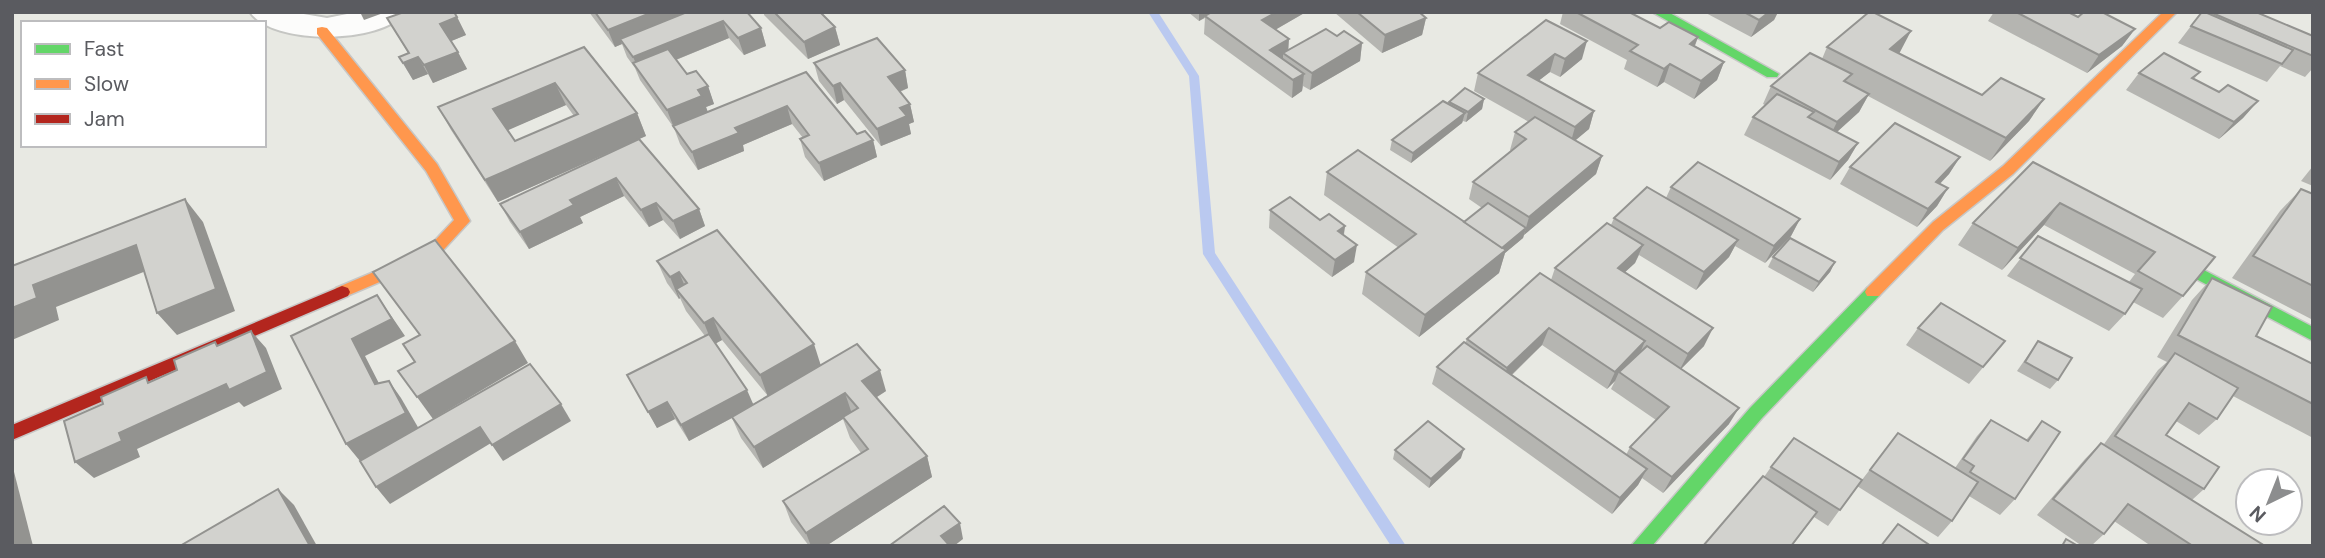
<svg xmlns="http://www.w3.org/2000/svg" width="2325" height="558" viewBox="0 0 2325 558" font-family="'DM Sans',sans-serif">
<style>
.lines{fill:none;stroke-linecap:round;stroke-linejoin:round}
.stream{fill:#bac9f0;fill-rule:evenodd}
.street-casing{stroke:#c5c6c3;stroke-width:4}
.fast-casing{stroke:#c7c7c6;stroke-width:3}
.slow-casing{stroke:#c7c7c6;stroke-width:3}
.jam-casing{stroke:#c7c7c6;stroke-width:3}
.street{fill:#fcfcfb;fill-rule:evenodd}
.fast{fill:#63d668;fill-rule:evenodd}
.slow{fill:#ff974d;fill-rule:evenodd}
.jam{fill:#b3261e;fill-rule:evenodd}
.wall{fill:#b5b5b1;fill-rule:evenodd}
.shaded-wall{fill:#939390}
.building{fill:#d2d2ce;stroke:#939390;stroke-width:2;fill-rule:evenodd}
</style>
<rect width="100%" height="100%" fill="#e8e9e3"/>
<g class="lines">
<path class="stream" d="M1148 12H1158L1199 76 1215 253 1406 546H1391L1203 254 1189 76Z"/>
<g class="street-casing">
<path id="street" d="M250 12H292L327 18 357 12H405C383 44 273 46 250 12Z"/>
</g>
<g class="fast-casing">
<g id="fast">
<path d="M1652 12H1668L1779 74 1777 77H1767Z"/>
<path d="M2154 244 2313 327V341L2149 254 2146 250Z"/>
<path d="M1873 286 1879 288 1881 292 1879 296 1762 418 1652 546H1631L1750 408 1867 288Z"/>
</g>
</g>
<g class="slow-casing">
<g id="slow">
<path d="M2163 12H2177L2013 174 1943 230 1879 296H1867L1865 292 1867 288 1933 222 2003 166Z"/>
<path d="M322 27 327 28 437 164 470 221 436 258 342 298 336 296 334 292 336 288 426 250 454 220 426 171 317 34V28Z"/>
</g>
</g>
<g class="jam-casing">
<path id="jam" d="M342 286 348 288 350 292 348 296 12 440V425Z"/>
</g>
<use href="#street" class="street"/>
<use href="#fast" class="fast"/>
<use href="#slow" class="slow"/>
<use href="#jam" class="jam"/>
</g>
<g class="wall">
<path d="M589 12H747L761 28 766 46 744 55 729 38 676 60 687 74 708 86 714 104 706 107 708 112 806 72 857 134 873 140 877 157 824 181 805 157 800 139 803 138 792 124 743 145 744 151 698 170 680 144 674 128 640 80 635 68 627 57 622 44 615 47Z"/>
<path d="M764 12H820L835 27 840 45 808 59 764 15Z"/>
<path d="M1188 12H1306L1275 30 1288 50 1337 36 1362 43 1360 61 1310 90 1303 86 1302 91 1292 98 1204 34 1205 18 1199 21Z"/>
<path d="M1334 12H1419L1426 18 1422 35 1382 53Z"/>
<path d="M1563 12H1629L1660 28 1698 37 1695 46 1724 62 1717 80 1694 99 1664 82 1657 87 1624 69 1627 60 1560 24Z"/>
<path d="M1704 12H1778L1774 20 1751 37Z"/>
<path d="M1994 12H2068L2078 17 2135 29 2122 46 2087 73 1988 21Z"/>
<path d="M2207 12H2256L2313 36V68L2305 77 2280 66 2267 82 2178 43 2191 26Z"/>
<path d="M457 17 466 35 451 41 467 69 433 83 428 74 413 80 399 57 408 53 387 18Z"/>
<path d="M1546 20 1582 59 1560 77 1550 72 1539 80 1594 111 1589 129 1575 140 1602 156 1596 174 1524 235 1523 238 1505 253 1499 273 1419 337 1362 294 1366 272 1399 248 1324 195 1327 172 1464 222 1482 208 1469 199 1473 182 1511 151 1510 150 1515 132 1529 122 1474 91 1478 73Z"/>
<path d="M584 47 637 113 646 136 498 202 451 130 438 107ZM566 105 574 116 515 141 507 130Z"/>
<path d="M1827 47 1899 54 1982 95 2044 99 2029 121 1990 161 1868 96 1859 112 1837 132 1858 143 1848 160 1830 180 1744 135 1753 117 1765 105 1763 104 1771 86 1822 59Z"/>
<path d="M814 63 905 70 908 88 900 92 910 104 914 122 909 124 911 134 881 146 844 100 837 104 819 81Z"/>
<path d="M2200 72 2194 79 2219 92 2258 101 2243 118 2219 139 2126 90 2139 73Z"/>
<path d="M1484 99 1482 109 1466 122 1463 121 1462 123 1411 163 1390 150 1392 140 1449 104V102Z"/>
<path d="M639 139 699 209 705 226 680 239 663 220 649 227 624 196 580 217 583 223 529 249 510 222 500 204Z"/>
<path d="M1960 157 1949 174 1940 184 1948 188 1937 206 1917 227 1840 184 1850 167Z"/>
<path d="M2033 162 2215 257 2183 296 2163 318 2133 302 2125 314 2109 331 2007 276 2038 236 2129 282 2135 274 2044 225 2002 270 1958 245 1973 223Z"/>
<path d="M2313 166V186L2301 181Z"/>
<path d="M1671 187 1800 219 1791 236 1765 263 1735 246 1729 257 1696 290 1639 255 1635 263 1625 272 1704 346 1681 369 1729 424 1663 493 1642 478 1638 485 1612 514 1432 384 1437 367 1465 343 1467 339 1551 280 1555 268 1611 225 1614 218 1666 198ZM1542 345 1607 389 1615 381 1611 389 1656 420 1630 447 1626 455 1512 375Z"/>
<path d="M2301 189 2313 194V320L2232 278 2280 211Z"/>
<path d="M1270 210 1345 226 1344 235 1354 262 1332 277 1269 228Z"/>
<path d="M717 230 821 366 886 391 877 397 927 456 932 477 826 546H809L791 522 783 501 861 453 850 438 843 419 763 468 741 438 732 418 689 441 675 419 657 428 627 375 705 336 686 311 680 298 679 299 667 283 657 261ZM722 340 768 396 753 404 716 343Z"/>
<path d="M1773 257 1835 262 1830 272 1813 292 1768 267Z"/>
<path d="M2212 278 2256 336 2313 364V438L2233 396 2217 419 2199 435 2176 421 2166 435 2204 489 2192 500 2265 546H2151L2114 521 2104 534 2091 546H2082L2037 515 2085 459 2101 443 2104 444 2158 370 2167 362 2157 357 2192 300Z"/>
<path d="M1918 328 1991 358 1969 384 1906 345Z"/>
<path d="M2038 341 2058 380 2050 389 2017 371Z"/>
<path d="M1991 420 2026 440 2042 421 2015 499 2000 515 1969 496 1952 521 1938 537 1857 486 1828 526 1814 517 1792 546H1703L1764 477 1771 467 1858 485 1898 433 1955 468 1977 436Z"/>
<path d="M1395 450 1461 458 1429 488 1393 459Z"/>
</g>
<g class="shaded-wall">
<path d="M360 12H386L364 20Z"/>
<path d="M653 12H704L620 39 622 44 615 47 608 30Z"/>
<path d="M1199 12H1217L1205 16 1204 18 1199 21Z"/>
<path d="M1277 12H1306L1261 38 1262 20Z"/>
<path d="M1769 12H1778L1774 20 1751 37 1759 20Z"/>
<path d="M457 17 466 35 449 42 440 24Z"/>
<path d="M1426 18 1422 35 1382 53 1385 35Z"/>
<path d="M723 21 729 38 641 74 639 70 633 57Z"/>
<path d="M835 27 840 45 808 59 804 42Z"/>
<path d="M761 28 766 46 744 55 738 38Z"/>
<path d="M2135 29 2122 46 2087 73 2099 55Z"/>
<path d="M1911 31 1899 54 1890 49Z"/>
<path d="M1698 37 1691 55 1690 44Z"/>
<path d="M1289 39 1288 56 1283 53V60L1270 50Z"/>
<path d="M1587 41 1582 59 1560 77 1565 59Z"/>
<path d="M1362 43 1360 61 1310 90 1312 73Z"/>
<path d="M458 52 467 69 433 83 424 65Z"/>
<path d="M1555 54 1550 72 1523 93 1528 75Z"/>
<path d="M418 57 428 74 413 80 403 63Z"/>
<path d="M1724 62 1717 80 1694 99 1701 81Z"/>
<path d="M1670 64 1664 82 1657 87 1664 69Z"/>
<path d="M905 70 908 88 891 95 888 77Z"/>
<path d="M1304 74 1302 91 1292 98 1293 80Z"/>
<path d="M555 83 566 105 504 132 493 109Z"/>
<path d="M840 83 844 100 837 104 833 86Z"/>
<path d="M708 86 714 104 706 107 708 113 674 128 667 110 698 90Z"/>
<path d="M1869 94 1859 112 1828 140 1837 122Z"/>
<path d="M1484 99 1482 109 1466 122 1468 112Z"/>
<path d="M2044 99 2029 121 1990 161 2006 138Z"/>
<path d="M2258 101 2243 118 2219 139 2234 122Z"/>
<path d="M910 104 914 122 909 124 911 134 881 146 877 129 900 108Z"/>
<path d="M787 106 792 124 743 145 744 151 698 170 692 152 735 128Z"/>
<path d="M1594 111 1589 129 1570 145 1575 127Z"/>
<path d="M637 113 646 136 498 202 485 180Z"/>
<path d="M1465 113 1462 123 1411 163 1413 153Z"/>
<path d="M873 140 877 157 824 181 819 163Z"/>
<path d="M1858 143 1848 160 1830 180 1839 162Z"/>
<path d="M1602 156 1596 174 1524 235 1529 217Z"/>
<path d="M1960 157 1949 174 1925 199 1936 182Z"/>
<path d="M616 178 624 196 580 217 583 223 529 249 520 232 570 200Z"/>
<path d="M1948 188 1937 206 1917 227 1928 209Z"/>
<path d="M185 199 203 222 235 311 177 335 157 313Z"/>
<path d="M656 203 663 220 649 227 641 210Z"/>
<path d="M2060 203 2044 225 2002 270 2018 248Z"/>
<path d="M699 209 705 226 680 239 673 221Z"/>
<path d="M1800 219 1791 236 1765 263 1774 246Z"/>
<path d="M1345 226 1342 244 1338 231Z"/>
<path d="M1526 228 1523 238 1505 253 1499 273 1419 337 1425 315Z"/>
<path d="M1738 240 1729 257 1696 290 1704 272Z"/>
<path d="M136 245 156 267 56 307 59 320 12 340V308L33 285Z"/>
<path d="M1357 245 1354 262 1332 277 1335 260Z"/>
<path d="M1643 245 1635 263 1611 285 1618 268Z"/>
<path d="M1835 262 1830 272 1813 292 1819 282Z"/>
<path d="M679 272 688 294 676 289 680 298 679 299 670 277Z"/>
<path d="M377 295 405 336 365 356 388 401 375 384 352 339Z"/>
<path d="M713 318 722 340 713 345 704 323Z"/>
<path d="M1549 328 1542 345 1501 385 1507 368Z"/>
<path d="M1713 328 1704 346 1679 371 1688 354Z"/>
<path d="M251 331 266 348 282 389 244 407 239 402 137 449 140 457 94 478 75 462 119 433Z"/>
<path d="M515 341 528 363 433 419 417 397Z"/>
<path d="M1645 341 1638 358 1619 372 1615 381 1607 389 1615 372Z"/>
<path d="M814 344 821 366 768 397 760 375Z"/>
<path d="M880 370 886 391 869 402 862 381Z"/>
<path d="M389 381 401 398 419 429 360 461 346 444Z"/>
<path d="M747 390 754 406 689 441 681 425Z"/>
<path d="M845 393 852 414 843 417V419L763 468 754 447Z"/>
<path d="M667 402 675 419 657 428 648 412Z"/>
<path d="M561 404 571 421 503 461 492 445Z"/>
<path d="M1739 408 1729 424 1663 493 1672 477Z"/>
<path d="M480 427 491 443 390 504 376 487Z"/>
<path d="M1464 449 1461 458 1429 488 1431 479Z"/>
<path d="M927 456 932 477 826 546H811L806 533Z"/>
<path d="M12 464 33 546H12Z"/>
<path d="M1647 469 1638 485 1612 514 1620 498Z"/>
<path d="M278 489 294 505 317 546H310Z"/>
<path d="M960 523 963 539 954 546H944L941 536Z"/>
</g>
<g class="building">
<path d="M404 12H454L457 17 440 24 458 52 424 65 418 57 403 63 399 57 409 53 387 18Z"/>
<path d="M595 12H653L608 30Z"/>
<path d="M687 12H747L761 28 738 38 723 21 633 57 620 39Z"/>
<path d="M774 12H820L835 27 804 42Z"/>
<path d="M1212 12H1277L1262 20 1289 39 1270 50 1304 74 1293 80 1205 16Z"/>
<path d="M1357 12H1419L1426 18 1385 35Z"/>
<path d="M1576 12H1629L1660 28 1669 22 1698 37 1690 44 1724 62 1701 81 1670 64 1664 69 1630 51 1638 45Z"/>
<path d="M1744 12H1769L1759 20Z"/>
<path d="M1869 12H1873L1911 31 1890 49 1982 95 2001 78 2044 99 2006 138 1827 47Z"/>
<path d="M2016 12H2068L2078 17 2084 12H2102L2135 29 2099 55Z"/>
<path d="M2202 12H2205L2293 50 2282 64 2191 26Z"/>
<path d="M2210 12H2256L2313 36V56Z"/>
<path d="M1546 20 1587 41 1565 59 1555 54 1528 75 1594 111 1575 127 1478 73Z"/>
<path d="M1326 29 1337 36 1344 31 1362 43 1312 73 1283 53Z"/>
<path d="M877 38 905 70 888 77 910 104 900 108 907 116 877 129 840 83 833 86 814 63Z"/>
<path d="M584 47 637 113 485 180 438 107ZM555 83 578 114 515 141 493 109Z"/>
<path d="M668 49 687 74 696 71 708 86 698 90 702 96 667 110 633 63Z"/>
<path d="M1810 53 1852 74 1844 81 1869 94 1837 122 1771 86Z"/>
<path d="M2164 53 2200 72 2192 78 2219 92 2228 85 2258 101 2234 122 2139 73Z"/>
<path d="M806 72 857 134 865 131 873 140 819 163 800 139 809 135 787 106 735 128 739 133 692 152 673 126Z"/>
<path d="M1465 88 1484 99 1468 112 1449 102Z"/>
<path d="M1777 94 1814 112 1808 117 1858 143 1839 162 1753 117Z"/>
<path d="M1443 101 1465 113 1413 153 1392 140Z"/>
<path d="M1535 117 1602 156 1529 217 1473 182 1526 139 1515 132Z"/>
<path d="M1895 123 1960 157 1936 182 1948 188 1928 209 1850 167Z"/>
<path d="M639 139 699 209 673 221 656 203 641 210 616 178 570 200 574 205 520 232 500 204Z"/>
<path d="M1358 150 1506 250 1425 315 1366 272 1416 234 1327 172Z"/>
<path d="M1698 162 1800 219 1774 246 1671 187Z"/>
<path d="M2033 162 2215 257 2183 296 2138 271 2155 252 2060 203 2018 248 1973 223Z"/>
<path d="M1647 187 1738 240 1704 272 1614 218Z"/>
<path d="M2301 189 2313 194V286L2253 256Z"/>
<path d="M1290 197 1320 220 1329 214 1345 226 1338 231 1357 245 1335 260 1270 210Z"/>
<path d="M185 199 216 289 157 313 136 245 33 285 37 298 12 308V266Z"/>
<path d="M1488 203 1526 228 1502 248 1464 222Z"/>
<path d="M1607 223 1643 245 1618 268 1713 328 1688 354 1555 268Z"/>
<path d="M717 230 814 344 760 375 713 318 704 323 676 289 687 283 679 272 670 277 657 261Z"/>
<path d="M2038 236 2142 289 2125 314 2020 258Z"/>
<path d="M1790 238 1835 262 1819 282 1773 257Z"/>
<path d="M435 240 515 341 417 397 398 371 415 362 403 344 420 335 373 272Z"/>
<path d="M1540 273 1645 341 1615 372 1549 328 1507 368 1467 339Z"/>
<path d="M2212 278 2272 307 2256 336 2313 364V404L2178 335Z"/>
<path d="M377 295 392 319 352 339 375 384 389 381 406 413 346 444 291 336Z"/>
<path d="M1941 303 2005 341 1983 367 1918 328Z"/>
<path d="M251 331 267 372 229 390 226 384 119 433 122 441 75 462 64 421 103 404 101 397 146 377 148 383 177 370 174 360 215 342 217 346Z"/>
<path d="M709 334 747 390 681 425 667 402 648 412 627 375Z"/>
<path d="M2038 341 2072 358 2058 380 2025 362Z"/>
<path d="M1464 342 1647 469 1620 498 1437 367Z"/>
<path d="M857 344 880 370 862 381 927 456 806 533 783 501 868 449 843 417 858 408 845 393 754 447 732 417Z"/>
<path d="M1647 346 1739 408 1672 477 1630 447 1669 407 1619 372Z"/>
<path d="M2175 353 2238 388 2217 419 2189 403 2166 435 2219 467 2204 489 2115 436Z"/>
<path d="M530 364 561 404 492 445 480 427 376 487 360 461Z"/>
<path d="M1991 420 2028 441 2042 421 2060 432 2015 499 1970 472 1974 466 1963 459Z"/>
<path d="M1428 421 1464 449 1431 479 1395 450Z"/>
<path d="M1898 433 1978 482 1952 521 1870 470Z"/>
<path d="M1794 438 1862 480 1840 510 1771 467Z"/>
<path d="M2101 443 2265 546H2193L2128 504 2104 534 2053 499Z"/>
<path d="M1763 476 1817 512 1791 546H1703Z"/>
<path d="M278 489 310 546H180Z"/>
<path d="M944 506 960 523 941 536 950 546H889Z"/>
<path d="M1898 524 1931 546H1881Z"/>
<path d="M2066 539 2078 546H2062Z"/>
</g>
<rect width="2325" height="558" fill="none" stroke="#5a5b60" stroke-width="28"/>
<rect x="21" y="21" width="245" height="126" fill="#ffffff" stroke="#bdbdbf" stroke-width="2"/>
<rect x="35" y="44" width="35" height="10" fill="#63d668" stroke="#bdbdbf" stroke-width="2"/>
<text x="84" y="56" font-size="21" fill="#5a5b60">Fast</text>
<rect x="35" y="79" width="35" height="10" fill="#ff974d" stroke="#bdbdbf" stroke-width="2"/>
<text x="84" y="91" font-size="21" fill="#5a5b60">Slow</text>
<rect x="35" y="114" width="35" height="10" fill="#b3261e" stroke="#bdbdbf" stroke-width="2"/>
<text x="84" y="126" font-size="21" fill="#5a5b60">Jam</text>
<g transform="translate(2269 502) rotate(223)"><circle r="33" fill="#ffffff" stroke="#bdbdbf" stroke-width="2"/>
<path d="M0-5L12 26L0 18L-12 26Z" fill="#8c8d8e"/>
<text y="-10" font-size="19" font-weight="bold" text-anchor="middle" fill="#5a5b60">N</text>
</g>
</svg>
